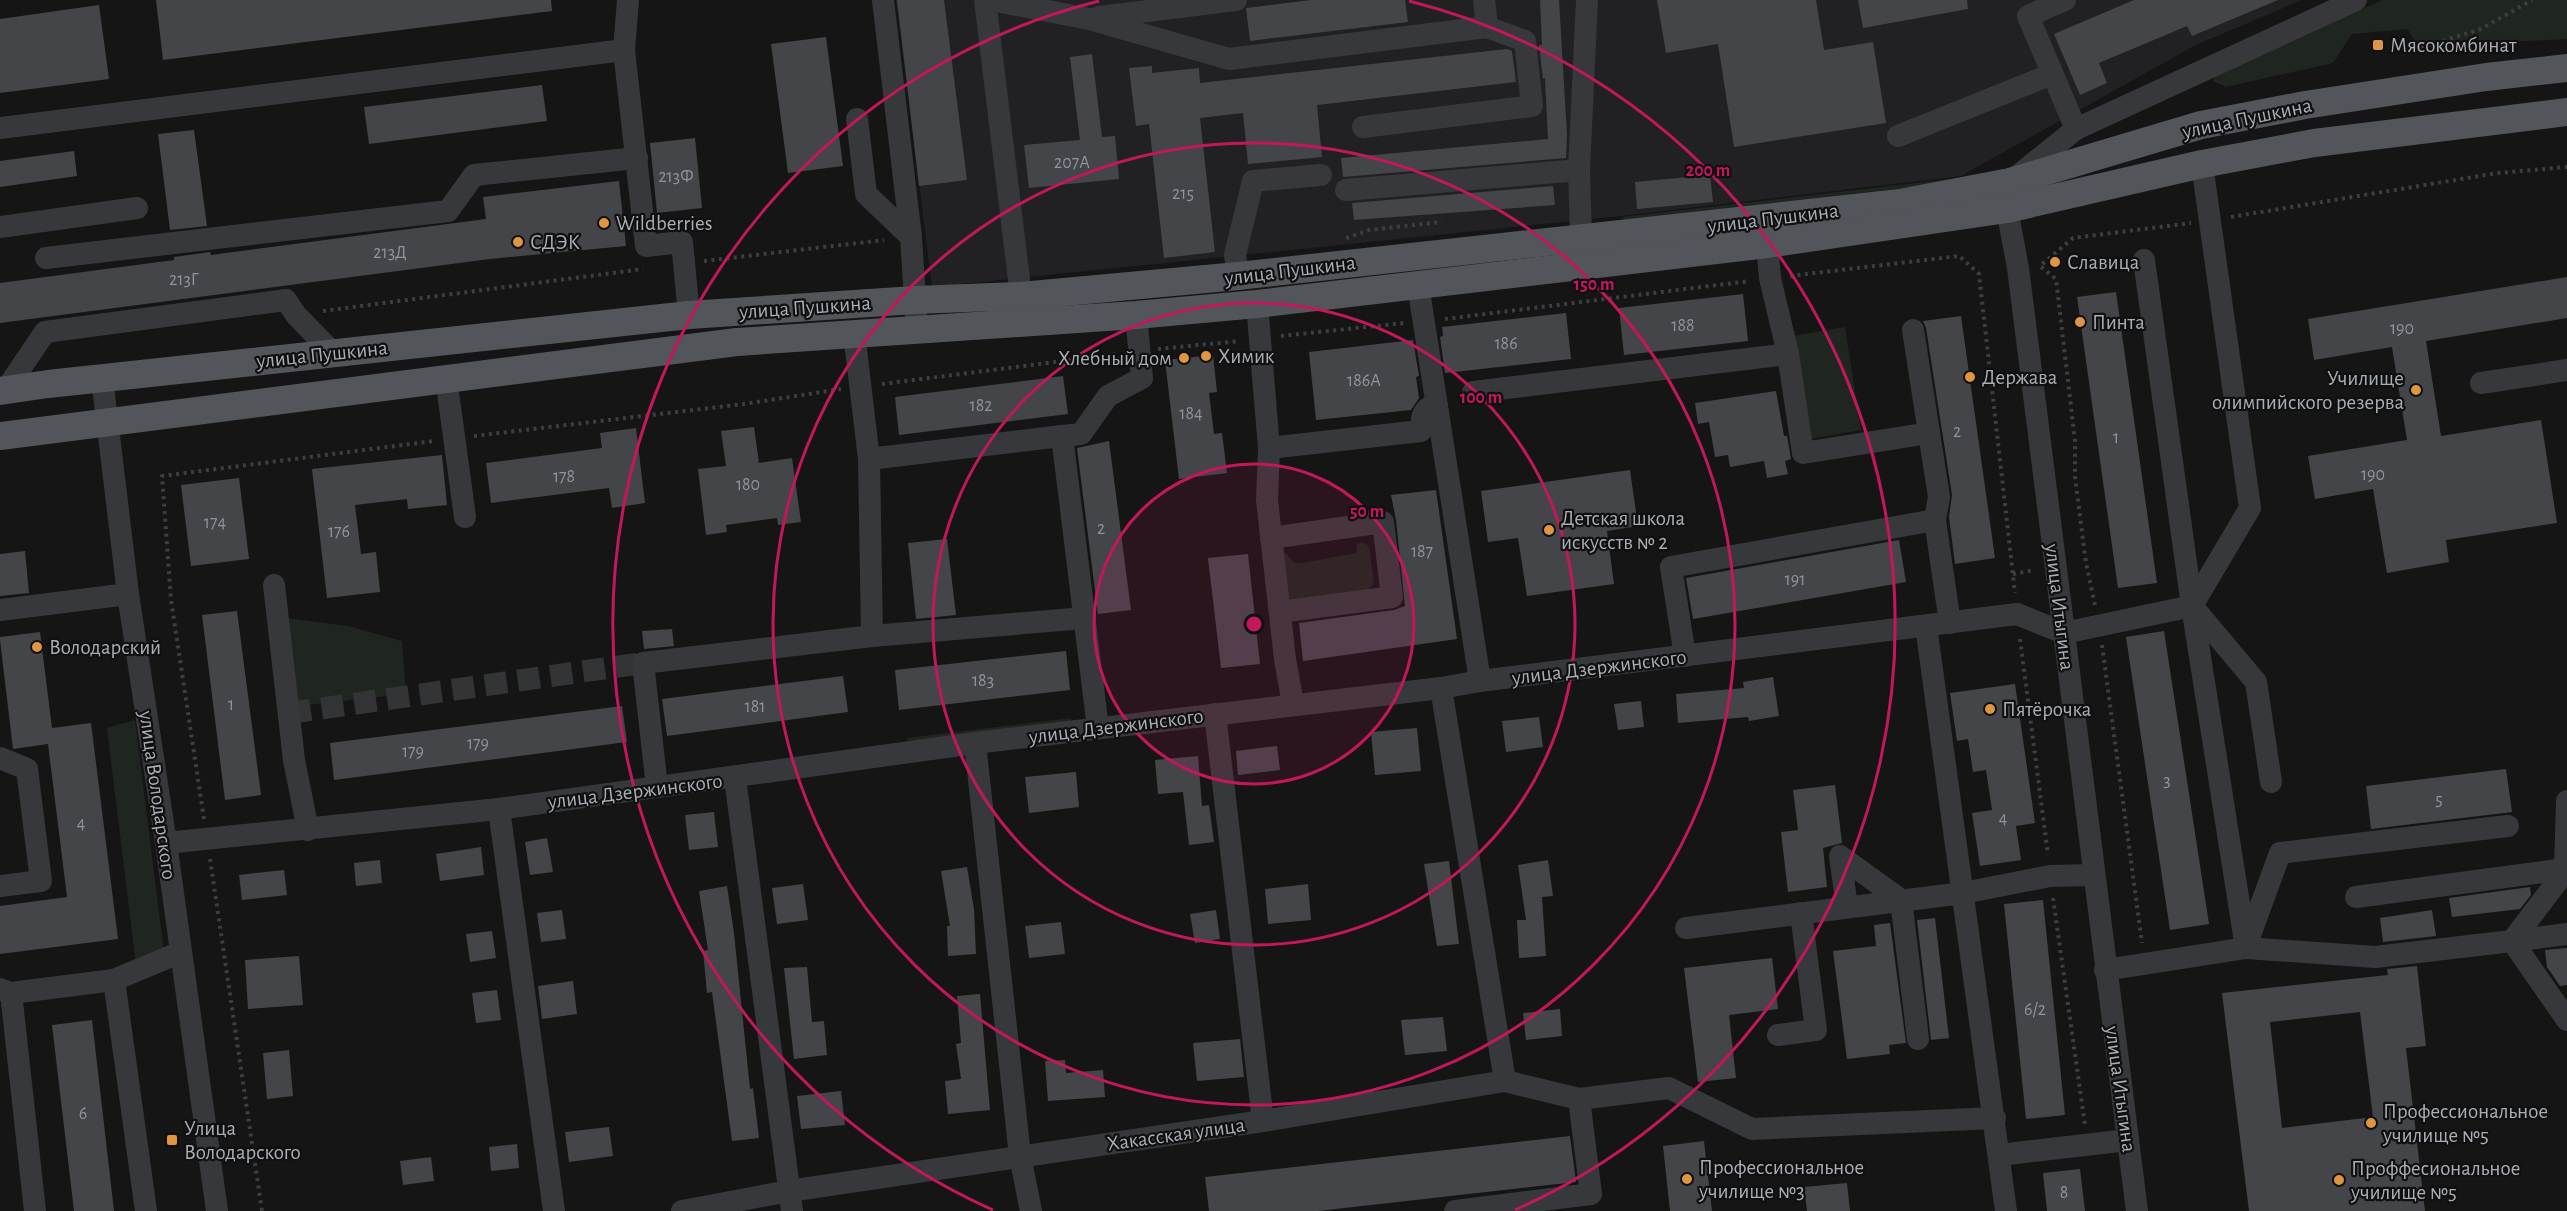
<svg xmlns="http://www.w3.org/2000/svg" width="2567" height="1211" viewBox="0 0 2567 1211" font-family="'Alegreya Sans',sans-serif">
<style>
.built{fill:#212123}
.green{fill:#1f261f}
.building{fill:#444549;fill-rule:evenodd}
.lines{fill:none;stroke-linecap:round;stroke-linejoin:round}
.minor-tunnel{stroke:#323436;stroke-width:22;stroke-dasharray:22 11;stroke-linecap:butt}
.path{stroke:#3c3f42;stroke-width:4;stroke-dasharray:3 4.5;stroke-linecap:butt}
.minor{stroke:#36383b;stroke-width:22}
.major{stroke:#52555a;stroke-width:28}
.ring{fill:none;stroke:#c2185b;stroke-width:3}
.poi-dot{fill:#e09543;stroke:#101011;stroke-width:2}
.labels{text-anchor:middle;stroke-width:4.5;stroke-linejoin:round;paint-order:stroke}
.number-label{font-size:18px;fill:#8f949a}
.poi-label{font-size:21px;fill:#a8aeb5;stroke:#101011;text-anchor:start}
.street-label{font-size:21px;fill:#a8aeb5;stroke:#101011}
.centre{fill:#c2185b;stroke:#101011;stroke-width:3}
.ring-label{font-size:18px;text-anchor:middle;font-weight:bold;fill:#c2185b;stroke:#101011;stroke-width:4.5;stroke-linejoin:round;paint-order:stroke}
</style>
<rect width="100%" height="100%" fill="#151516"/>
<path class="built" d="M896 0H2302L2196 45 1961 176 1621 216 932 287Z"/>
<g class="green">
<path d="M2383 0H2567V39L2417 47 2408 29 2352 34 2333 63 2226 87 2213 81 2217 72Z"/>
<path d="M1959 178 1946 183 1625 220 1622 217Z"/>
<path d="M1845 327 1861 430 1809 439 1793 336Z"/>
<path d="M1362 542 1369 546 1374 583 1369 589 1290 603 1279 555 1286 553 1294 563H1302L1356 553 1357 544Z"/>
<path d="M278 617 348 626 402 641 406 694 288 707Z"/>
<path d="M1071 718 1070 724 909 744 907 738Z"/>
<path d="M135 720 164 952 136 965 107 728Z"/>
</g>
<g class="building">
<path d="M156 0H551L552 11 163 60Z"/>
<path d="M897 0H944L967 180 919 186Z"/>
<path d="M1311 0H1405L1408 22 1250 41 1246 8Z"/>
<path d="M1540 0H1559L1567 135 1566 158 1343 177 1341 158 1548 139 1545 78 1543 79 1539 45H1542Z"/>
<path d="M1657 0H1816L1824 50 1873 42 1886 123 1734 147 1718 44 1666 53Z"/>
<path d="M1858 0H1967L1968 9 1863 28Z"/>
<path d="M2134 0H2278L2192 36 2187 26 2099 63 2107 83 2080 95 2054 34Z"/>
<path d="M99 5 109 79 0 93V19Z"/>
<path d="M826 37 843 166 788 173 771 44Z"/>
<path d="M1507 49 1512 51 1516 82 1317 105 1322 157 1248 164 1243 113 1200 118 1215 252 1164 258 1149 124 1136 126 1129 68 1152 66V73L1199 68 1200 83Z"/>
<path d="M1092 54 1102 137 1115 136 1119 179 1029 188 1024 145 1080 140 1070 57Z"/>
<path d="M542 85 547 121 369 144 364 107Z"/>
<path d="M194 130 207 226 170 230 158 134Z"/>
<path d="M695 138 702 208 657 213 650 143Z"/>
<path d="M74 151 77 176 0 187V161Z"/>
<path d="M1710 175 1713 202 1637 209 1635 182Z"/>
<path d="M619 181 626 246 490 259 0 323V283L174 260V257L210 252 211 255 486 219 483 197Z"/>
<path d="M1553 186 1555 205 1354 220 1352 203Z"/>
<path d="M2567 277V318L2426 341 2441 436 2541 420 2557 523 2446 540 2449 562 2387 573 2373 489 2315 499 2308 456 2407 440 2392 347 2314 360 2308 319Z"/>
<path d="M2116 292 2157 583 2118 588 2077 297Z"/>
<path d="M1743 294 1748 341 1624 355 1619 308Z"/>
<path d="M1566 313 1571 359 1445 373 1440 337 1443 336 1442 327Z"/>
<path d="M1961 316 1995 558 1955 564 1949 517 1952 495 1926 328 1923 321Z"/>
<path d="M1413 340 1419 376 1416 377 1419 398 1411 410 1316 420 1309 352Z"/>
<path d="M1213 355 1217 392 1209 393 1214 434 1222 433 1227 473 1179 479 1165 360Z"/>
<path d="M1063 376 1068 414 899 435 895 397Z"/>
<path d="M1776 391 1784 436H1787L1791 459 1785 461 1788 474 1767 478 1764 461 1730 467 1728 455 1715 457 1709 422 1698 424 1695 403Z"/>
<path d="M754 427 759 463 792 458 801 522 778 525 777 518 726 525 727 532 706 535 698 469 726 466 721 431Z"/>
<path d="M636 428 645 503 612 508 609 488 491 503 486 463 602 448 600 433Z"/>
<path d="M1109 441 1131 610 1098 614 1077 448Z"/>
<path d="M442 455 447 505 408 509 407 499 355 505 361 554 376 552 380 592 327 598 312 469Z"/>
<path d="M1630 470 1638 526 1607 531 1614 584 1527 596 1518 538 1488 542 1481 491Z"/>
<path d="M239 478 249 559 191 566 181 485Z"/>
<path d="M1436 490 1457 639 1303 661 1299 623 1394 610 1405 606 1396 520 1391 495Z"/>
<path d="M947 539 956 615 916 619 908 543Z"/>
<path d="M1899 540 1906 582 1693 619 1686 578Z"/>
<path d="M25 551 29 593 0 596V554Z"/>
<path d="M1248 554 1260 664 1221 668 1208 558Z"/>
<path d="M237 611 261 795 225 800 202 615Z"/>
<path d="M672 629 674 646 644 649 642 631Z"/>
<path d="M2164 631 2209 924 2170 930 2126 637Z"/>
<path d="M40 632 52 728 91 723 118 939 0 954V906L67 897 48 744 13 749 0 640V637Z"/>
<path d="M1066 651 1070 690 899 710 895 670Z"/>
<path d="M843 676 848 712 667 736 662 699Z"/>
<path d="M1773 677 1779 716 1749 721 1748 717 1678 723 1676 694 1744 688 1743 682Z"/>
<path d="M2015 684 2035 823 2016 826 2021 860 1980 866 1972 813 1992 810 1986 770 1973 772 1968 739 1957 741 1950 693Z"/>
<path d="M1641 701 1644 727 1618 730 1614 704Z"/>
<path d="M622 706 627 742 334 780 330 743Z"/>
<path d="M1539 717 1543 747 1506 752 1502 721Z"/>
<path d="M1417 728 1421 771 1375 775 1371 732Z"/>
<path d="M1277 746 1280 770 1238 775 1236 751Z"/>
<path d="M1198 756 1202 806 1209 805 1214 842 1189 845 1183 792 1158 794 1155 760Z"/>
<path d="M2506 769 2512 812 2371 829 2366 786Z"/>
<path d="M1076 772 1079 807 1029 813 1025 777Z"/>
<path d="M1835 785 1842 843 1823 848 1827 887 1788 892 1781 832 1798 830 1793 790Z"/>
<path d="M714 812 718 847 689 850 685 815Z"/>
<path d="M547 838 553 872 530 875 525 842Z"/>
<path d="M481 847 484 875 440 881 436 854Z"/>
<path d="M380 860 382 883 356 886 354 863Z"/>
<path d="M1548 860 1553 896 1542 897 1546 956 1519 958 1517 920H1526L1518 865Z"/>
<path d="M1449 861 1459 944 1437 946 1424 864Z"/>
<path d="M967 867 974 909 976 954 948 956 947 926H950L941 871Z"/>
<path d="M284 870 287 895 242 900 239 875Z"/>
<path d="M803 884 808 920 777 924 772 888Z"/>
<path d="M1308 884 1311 920 1268 924 1265 889Z"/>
<path d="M727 886 734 933 750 1089 753 1088 759 1138 732 1141 712 992 707 993 703 951 708 950 699 891Z"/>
<path d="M2530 887 2531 895 2520 909 2452 917 2449 898Z"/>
<path d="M2043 900 2065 1115 2026 1119 2004 904Z"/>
<path d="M562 910 566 939 541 942 537 913Z"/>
<path d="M1216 910 1220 939 1195 943 1190 914Z"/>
<path d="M2432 910 2436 936 2383 942 2380 918Z"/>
<path d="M1935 918 1949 1038 1931 1040 1917 920Z"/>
<path d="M1061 922 1065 954 1029 958 1025 926Z"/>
<path d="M1890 923 1906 1043 1889 1045 1890 1054 1847 1059 1833 951 1876 946 1874 925Z"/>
<path d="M492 931 496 958 470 962 466 934Z"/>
<path d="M2567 948V985L2560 986 2547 967 2545 950Z"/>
<path d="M299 956 303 1005 248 1009 245 960Z"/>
<path d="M1772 958 1778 1009 1729 1015 1736 1078 1698 1082 1684 968Z"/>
<path d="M2417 966 2426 1046 2406 1048 2425 1211H2249L2222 993 2388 975 2387 969ZM2360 1012 2373 1117 2282 1128 2270 1022Z"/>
<path d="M807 967 812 1022 824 1021 827 1055 794 1059 784 968Z"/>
<path d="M573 981 577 1014 542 1019 538 986Z"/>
<path d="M497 990 501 1020 476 1023 472 993Z"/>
<path d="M980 994 990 1110 948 1114 945 1081 961 1079 956 1044 961 1043 957 996Z"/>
<path d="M1560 1009 1562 1036 1526 1040 1523 1013Z"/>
<path d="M1443 1017 1447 1051 1405 1055 1401 1020Z"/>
<path d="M92 1020 114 1211H74L52 1025Z"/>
<path d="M1240 1039 1244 1077 1197 1081 1193 1043Z"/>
<path d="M289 1050 293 1096 267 1099 263 1053Z"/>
<path d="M1065 1060 1066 1073 1103 1070 1105 1097 1048 1101 1045 1061Z"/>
<path d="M841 1091 845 1125 801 1129 797 1096Z"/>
<path d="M609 1127 613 1156 569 1162 565 1132Z"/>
<path d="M1570 1136 1576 1182 1318 1211H1209L1205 1177Z"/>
<path d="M1704 1141 1712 1211H1670L1663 1146Z"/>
<path d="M517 1144 519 1168 491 1171 489 1147Z"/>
<path d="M431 1157 434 1181 403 1185 400 1161Z"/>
<path d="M2080 1169 2085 1211H2047L2043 1173Z"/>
<path d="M1847 1183 1850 1211H1807L1804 1187Z"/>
</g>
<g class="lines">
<path class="minor-tunnel" d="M289 713 643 663"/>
<g class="path">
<path d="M2407 52 2481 29 2532 0"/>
<path d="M2231 217 2498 173 2567 167"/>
<path d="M1346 238 1369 230 1442 222"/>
<path d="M704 261 884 240"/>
<path d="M1790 276 1959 256 1979 274 2015 593"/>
<path d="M323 311 643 269"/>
<path d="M1445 319 1750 281"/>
<path d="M1281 336 1404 323"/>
<path d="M1158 349 1240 341"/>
<path d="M882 384 1118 354"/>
<path d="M474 436 744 404 841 389"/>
<path d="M2013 574 2035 570"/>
<path d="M2095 605 2086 563 2075 477V441L2056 279 2040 266 2073 238 2191 223"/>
<path d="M2020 639 2048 855"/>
<path d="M2102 645 2142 943"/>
<path d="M204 819 171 600 162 476 434 441"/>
<path d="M210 859 262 1211"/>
<path d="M2053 898 2085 1125"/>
</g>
<g class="minor">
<path d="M628 0 624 50 646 246 682 242 689 315"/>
<path d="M883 0 911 237 916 315"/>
<path d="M985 0 1021 296"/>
<path d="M991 0 1089 19 1229 59 1487 27 1525 41 1532 106 1363 127"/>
<path d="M1484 0 1487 27"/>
<path d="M2065 0 2028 16 2076 129"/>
<path d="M1099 17 1236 0"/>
<path d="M857 119 866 194 911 237"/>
<path d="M0 128 624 50"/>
<path d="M1898 136 2052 74"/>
<path d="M2202 164 2250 508 2192 606 2246 948"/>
<path d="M1346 190 1579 170"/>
<path d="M0 227 137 208"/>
<path d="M1581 237 1579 170 1587 0"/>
<path d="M1767 244 1770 278 1788 354 1803 453 1929 433"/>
<path d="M46 258 448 211 474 175 637 158"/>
<path d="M1238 276 1235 255 1253 181 1321 175"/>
<path d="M1418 285 1480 681"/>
<path d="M1257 304 1269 448 1267 500 1285 659 1293 704"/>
<path d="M1913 330 1939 497 1935 520 1950 623"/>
<path d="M854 333 869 459 872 636"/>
<path d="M102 378 128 594 166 843 217 1211"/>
<path d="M446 378 465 517"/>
<path d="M2481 383 2567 370"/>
<path d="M5 391 45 332 286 300 296 315 333 353"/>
<path d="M1473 392 1788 354"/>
<path d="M1269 448 1421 431 1425 425 1422 418C1425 409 1428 406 1437 406"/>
<path d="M869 459 1062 436"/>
<path d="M1271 538 1383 522 1392 597 1280 612"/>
<path d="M274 585 294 760 308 830"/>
<path d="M2193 607 2256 682 2271 782"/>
<path d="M0 610 128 594"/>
<path d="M1926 626 2006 1211"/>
<path d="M1685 656 1671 567 1935 520"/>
<path d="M1441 688 1505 1081"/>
<path d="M1215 714 1263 1121"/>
<path d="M1098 728 1062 436 1081 434 1108 396 1142 378 1136 315"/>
<path d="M975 743 1020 1156 1031 1211"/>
<path d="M0 758 27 769 41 881 0 886"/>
<path d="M735 778 792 1211"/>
<path d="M657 787 643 663 872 636 1084 618"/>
<path d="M499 809 554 1211"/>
<path d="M166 843 499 809 975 743 1441 688 1480 681 2017 614 2064 633 2192 606 2144 260"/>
<path d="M2356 897 2565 869 2567 801"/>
<path d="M1847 907 1840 856 1901 900 1918 1039"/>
<path d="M1686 928 1963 893 2050 876 2094 875"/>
<path d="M2567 934 2512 941 2567 1020"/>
<path d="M2246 946 2280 853 2508 826"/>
<path d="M2105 970 2246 948 2375 957 2512 941 2567 869"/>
<path d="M114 980 146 1211"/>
<path d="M0 989 11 993 114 980 181 952"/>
<path d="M11 993 35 1211"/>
<path d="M1778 1035 1816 1030 1801 913"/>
<path d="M1999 1155 2128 1140"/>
<path d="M682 1211 789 1191 1263 1121 1505 1081 1579 1099 1669 1088 1752 1129 1995 1118"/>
<path d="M1455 1211 1591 1194 1579 1099"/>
<path d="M2137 1211 2018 268 2007 209 2010 182 2076 129 2356 0"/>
</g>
<g class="major">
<path d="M0 391 48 384 689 315 915 300 1021 296 1238 276 1900 203 2010 182 2201 125 2305 105 2486 77 2567 68"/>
<path d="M0 436 737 342 1136 315 1257 304 1767 244 2007 209 2202 164 2314 143 2567 112"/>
</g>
</g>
<circle cx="1254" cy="624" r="160" fill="#c2185b" fill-opacity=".12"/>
<g class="ring">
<circle cx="1254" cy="624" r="160"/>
<circle cx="1254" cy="624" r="321"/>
<circle cx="1254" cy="624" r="481"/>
<path d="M993 1210A642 642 0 0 1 1099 1M1409 1A642 642 0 0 1 1515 1210"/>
</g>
<g class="poi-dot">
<rect x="2372" y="39" width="12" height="12" rx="3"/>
<circle cx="604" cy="223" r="6"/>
<circle cx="518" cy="242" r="6"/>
<circle cx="2055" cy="262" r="6"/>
<circle cx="2080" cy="322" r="6"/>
<circle cx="1206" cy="356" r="6"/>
<circle cx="1184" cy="358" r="6"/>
<circle cx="1970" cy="377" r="6"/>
<circle cx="2416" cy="390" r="6"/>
<circle cx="1549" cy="530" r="6"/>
<circle cx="37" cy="647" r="6"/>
<circle cx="1990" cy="709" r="6"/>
<circle cx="2371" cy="1123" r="6"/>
<rect x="166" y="1134" width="12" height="12" rx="3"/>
<circle cx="1687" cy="1179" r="6"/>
<circle cx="2339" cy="1180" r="6"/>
</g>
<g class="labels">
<g class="number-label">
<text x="1072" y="168">207А</text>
<text x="676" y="182">213Ф</text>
<text x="1183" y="199">215</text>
<text x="390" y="258">213Д</text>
<text x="184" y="285">213Г</text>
<text x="1683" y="331">188</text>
<text x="2402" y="334">190</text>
<text x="1506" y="349">186</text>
<text x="1364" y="386">186А</text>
<text x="981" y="411">182</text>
<text x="1191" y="419">184</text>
<text x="1957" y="437">2</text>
<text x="2116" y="443">1</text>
<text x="2373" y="480">190</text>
<text x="564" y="482">178</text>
<text x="748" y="490">180</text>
<text x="215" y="528">174</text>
<text x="1101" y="534">2</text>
<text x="339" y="537">176</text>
<text x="1422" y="557">187</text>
<text x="1795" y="585">191</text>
<text x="983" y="686">183</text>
<text x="231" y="710">1</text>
<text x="755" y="712">181</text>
<text x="478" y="749">179</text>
<text x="413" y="757">179</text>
<text x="2167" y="786">3</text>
<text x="2439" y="805">5</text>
<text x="2003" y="824">4</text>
<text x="81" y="829">4</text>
<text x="2035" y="1015">6/2</text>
<text x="83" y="1119">6</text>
<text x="2064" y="1198">8</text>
</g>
<g class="poi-label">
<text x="2390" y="52">Мясокомбинат</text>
<text x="616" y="230">Wildberries</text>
<text x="530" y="249">СДЭК</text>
<text x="2067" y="269">Славица</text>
<text x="2092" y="329">Пинта</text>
<text x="1218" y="363">Химик</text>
<text x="1172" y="365" text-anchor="end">Хлебный дом</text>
<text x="1982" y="384">Держава</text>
<text x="2404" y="385" text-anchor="end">Училище<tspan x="2404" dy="24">олимпийского резерва</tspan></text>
<text x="1561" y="525">Детская школа<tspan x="1561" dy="24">искусств № 2</tspan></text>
<text x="49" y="654">Володарский</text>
<text x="2002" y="716">Пятёрочка</text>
<text x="2383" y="1118">Профессиональное<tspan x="2383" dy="24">училище №5</tspan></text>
<text x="184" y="1135">Улица<tspan x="184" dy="24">Володарского</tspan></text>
<text x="1699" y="1174">Профессиональное<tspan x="1699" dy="24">училище №3</tspan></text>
<text x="2351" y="1175">Проффесиональное<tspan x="2351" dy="24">училище №5</tspan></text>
</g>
<g class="street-label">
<text transform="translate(2247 118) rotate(-12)" y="7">улица Пушкина</text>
<text transform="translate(1773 218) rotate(-7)" y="7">улица Пушкина</text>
<text transform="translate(1290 270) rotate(-7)" y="7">улица Пушкина</text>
<text transform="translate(805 307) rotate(-4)" y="7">улица Пушкина</text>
<text transform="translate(322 354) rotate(-6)" y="7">улица Пушкина</text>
<text transform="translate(2060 607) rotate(83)" y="7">улица Итыгина</text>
<text transform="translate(1599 667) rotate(-7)" y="7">улица Дзержинского</text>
<text transform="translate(1116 726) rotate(-7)" y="7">улица Дзержинского</text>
<text transform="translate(635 791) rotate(-7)" y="7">улица Дзержинского</text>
<text transform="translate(158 795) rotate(82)" y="7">улица Володарского</text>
<text transform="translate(2121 1089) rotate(82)" y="7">улица Итыгина</text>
<text transform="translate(1176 1134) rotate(-8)" y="7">Хакасская улица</text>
</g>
</g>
<circle cx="1254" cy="624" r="9" class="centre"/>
<g class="ring-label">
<text x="1708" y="176">200 m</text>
<text x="1594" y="290">150 m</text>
<text x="1481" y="403">100 m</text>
<text x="1367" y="517">50 m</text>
</g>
</svg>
